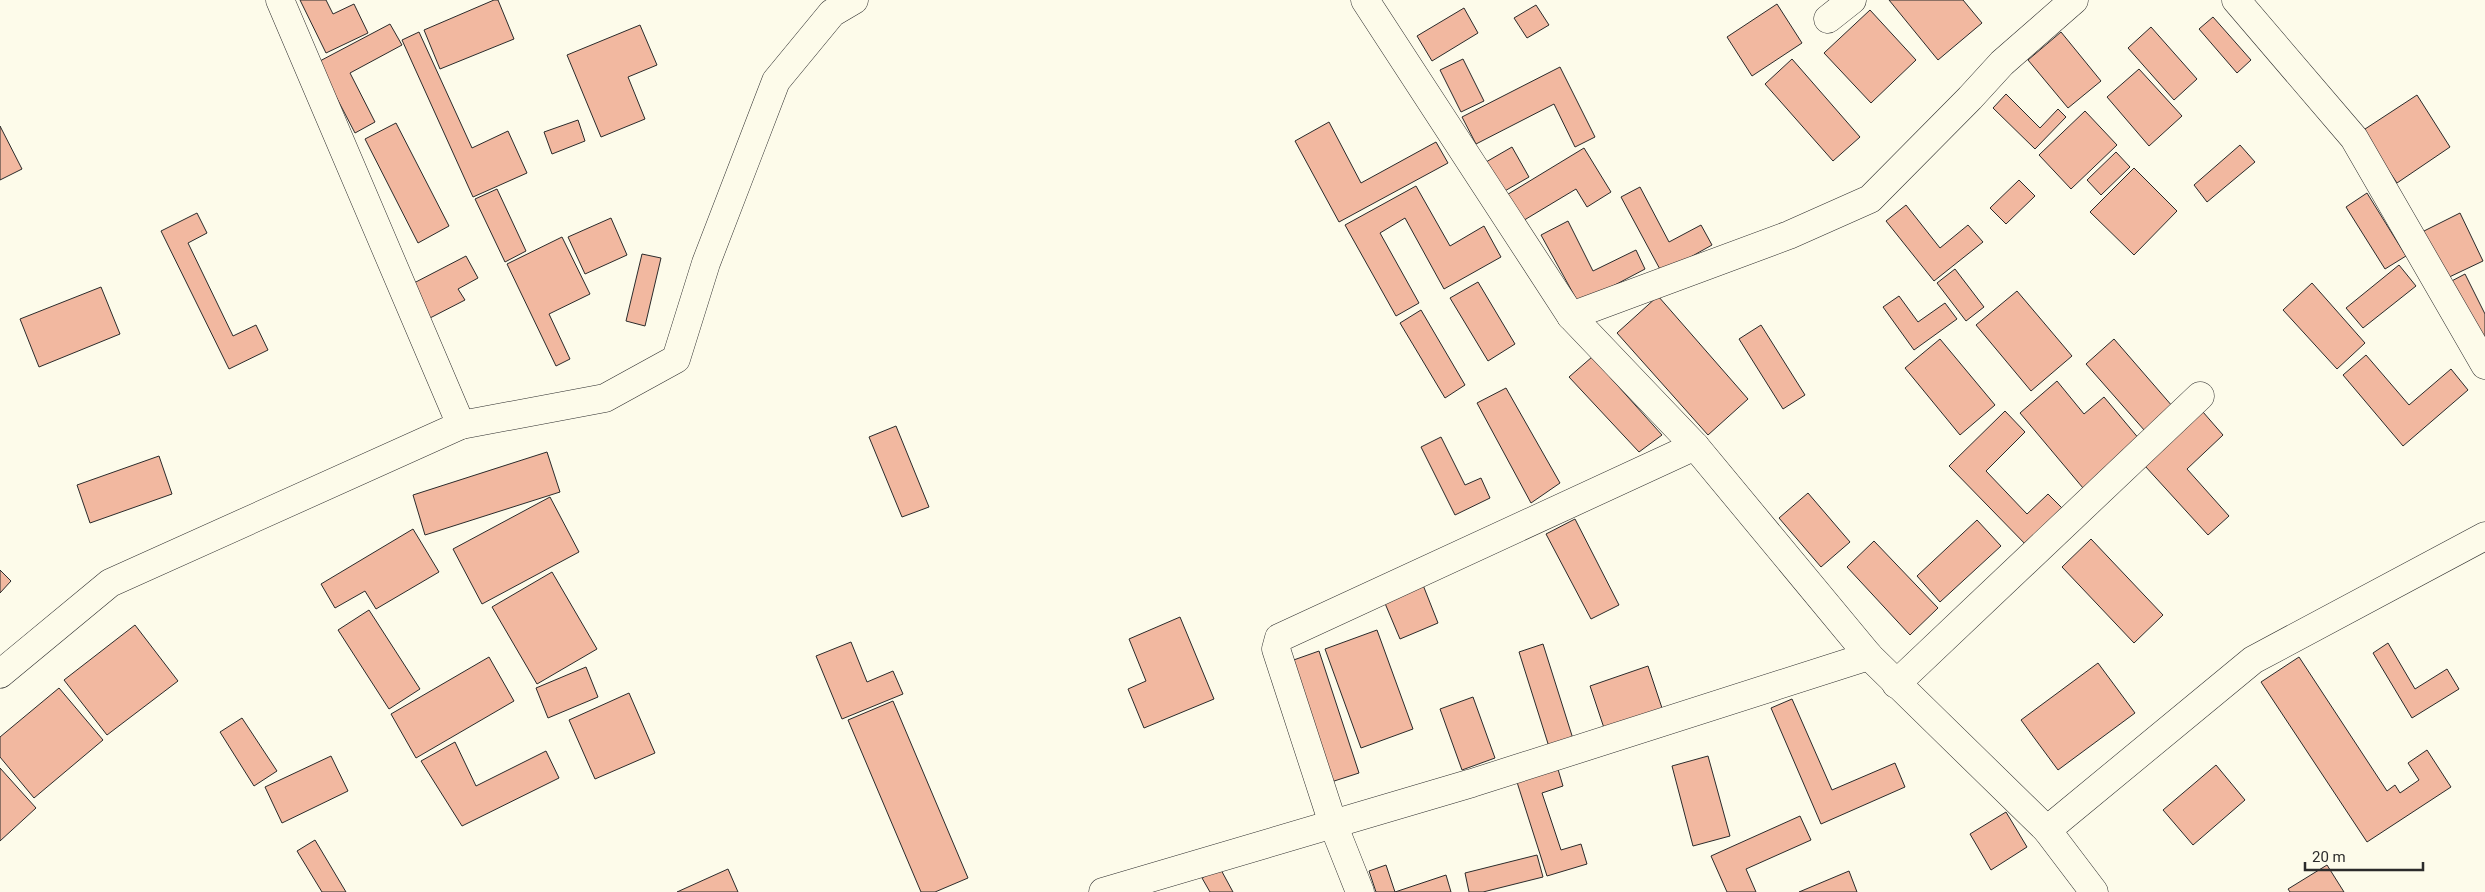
<svg xmlns="http://www.w3.org/2000/svg" width="2485" height="892" viewBox="0 0 2485 892" font-family="Roboto,sans-serif">
<style>
.building{fill:#f2b8a0;stroke:#2b2b2b}
.lines{fill:none;stroke-linecap:round;stroke-linejoin:round}
.minor-casing{stroke:#2b2b2b;stroke-width:29}
.minor{stroke:#fdfbea;stroke-width:28}
</style>
<rect width="100%" height="100%" fill="#fdfbea"/>
<g class="building">
<path d="M300 0H326L333 14 354 4 368 33 326 53Z"/>
<path d="M494 0H498L514 39 440 69 424 30Z"/>
<path d="M1889 0H1963L1982 23 1938 60Z"/>
<path d="M1777 4 1802 43 1752 76 1727 37Z"/>
<path d="M1536 5 1549 25 1527 38 1514 18Z"/>
<path d="M1464 8 1478 33 1432 61 1417 36Z"/>
<path d="M1870 10 1916 60 1871 103 1824 53Z"/>
<path d="M2213 17 2251 60 2237 73 2199 29Z"/>
<path d="M390 24 402 45 350 73 375 122 355 133 318 62Z"/>
<path d="M640 25 657 65 628 77 645 119 601 137 567 55Z"/>
<path d="M2151 27 2197 79 2174 100 2128 48Z"/>
<path d="M419 32 472 148 508 131 527 173 473 197 402 40Z"/>
<path d="M2061 32 2101 81 2068 108 2028 60Z"/>
<path d="M1463 59 1484 101 1461 112 1440 70Z"/>
<path d="M1792 59 1860 137 1833 161 1765 84Z"/>
<path d="M1560 67 1595 137 1575 147 1554 104 1476 144 1462 117Z"/>
<path d="M2139 69 2182 116 2149 146 2107 97Z"/>
<path d="M2006 94 2040 128 2058 109 2066 117 2035 149 1993 108Z"/>
<path d="M2417 95 2450 147 2397 183 2362 131Z"/>
<path d="M2085 111 2117 145 2071 189 2039 155Z"/>
<path d="M578 120 585 141 552 154 544 132Z"/>
<path d="M1329 122 1361 183 1436 142 1448 163 1339 222 1295 141Z"/>
<path d="M396 123 449 226 418 243 365 139Z"/>
<path d="M0 126 22 169 0 180Z"/>
<path d="M2240 145 2255 162 2207 202 2194 185Z"/>
<path d="M1512 147 1529 177 1503 192 1486 162Z"/>
<path d="M1584 148 1611 192 1587 207 1576 189 1521 222 1505 196Z"/>
<path d="M2116 152 2130 167 2101 195 2087 180Z"/>
<path d="M2134 168 2177 211 2134 255 2090 212Z"/>
<path d="M2019 180 2035 196 2006 224 1990 208Z"/>
<path d="M1416 186 1450 246 1484 226 1501 257 1444 289 1405 218 1380 233 1419 303 1396 316 1345 225Z"/>
<path d="M1640 187 1669 242 1701 225 1712 245 1662 273 1621 197Z"/>
<path d="M497 189 526 251 505 262 475 199Z"/>
<path d="M2367 193 2406 256 2385 269 2346 207Z"/>
<path d="M1906 205 1940 248 1968 225 1983 242 1934 281 1886 221Z"/>
<path d="M197 213 207 233 188 243 233 336 256 325 268 350 229 369 161 231Z"/>
<path d="M2460 213 2483 261 2443 280 2420 233Z"/>
<path d="M611 218 627 255 585 274 568 237Z"/>
<path d="M1568 221 1593 271 1636 250 1645 269 1579 304 1541 235Z"/>
<path d="M562 237 590 294 549 314 570 359 556 366 507 264Z"/>
<path d="M642 254 661 258 645 326 626 321Z"/>
<path d="M466 256 478 278 458 289 465 300 430 318 412 284Z"/>
<path d="M2399 265 2416 286 2363 328 2346 308Z"/>
<path d="M1955 269 1984 307 1966 321 1937 283Z"/>
<path d="M2465 274 2485 314V354L2446 284Z"/>
<path d="M1478 282 1515 344 1488 361 1450 298Z"/>
<path d="M2312 283 2365 343 2337 369 2283 310Z"/>
<path d="M101 287 120 334 39 367 20 319Z"/>
<path d="M2017 291 2072 356 2031 391 1976 325Z"/>
<path d="M1658 296 1748 399 1708 435 1617 333Z"/>
<path d="M1899 296 1918 322 1945 303 1957 319 1914 350 1883 307Z"/>
<path d="M1421 310 1465 385 1445 398 1400 323Z"/>
<path d="M1761 325 1805 395 1783 409 1739 339Z"/>
<path d="M1940 339 1995 405 1960 435 1905 368Z"/>
<path d="M2114 339 2173 407 2145 431 2086 364Z"/>
<path d="M2366 355 2409 405 2451 369 2468 390 2403 446 2343 375Z"/>
<path d="M1592 357 1662 435 1639 452 1569 377Z"/>
<path d="M2057 381 2084 414 2104 397 2140 440 2083 488 2020 413Z"/>
<path d="M1506 388 1560 483 1531 503 1477 403Z"/>
<path d="M2005 411 2025 432 1986 471 2027 514 2048 494 2067 513 2030 549 1949 466Z"/>
<path d="M2203 412 2223 435 2187 469 2229 516 2208 535 2145 466Z"/>
<path d="M896 426 929 507 902 517 869 437Z"/>
<path d="M1441 437 1465 485 1481 478 1490 498 1455 515 1421 447Z"/>
<path d="M547 452 560 492 425 535 413 495Z"/>
<path d="M159 456 172 494 90 523 77 485Z"/>
<path d="M1808 493 1850 542 1821 567 1779 518Z"/>
<path d="M550 497 579 552 482 604 453 549Z"/>
<path d="M1575 519 1619 605 1591 619 1546 534Z"/>
<path d="M1977 520 2001 546 1940 602 1917 576Z"/>
<path d="M413 529 439 572 376 609 365 591 335 608 321 584Z"/>
<path d="M2091 539 2163 615 2134 643 2062 567Z"/>
<path d="M1874 541 1938 608 1910 635 1847 567Z"/>
<path d="M0 570 11 581 0 593Z"/>
<path d="M552 572 597 649 537 684 492 607Z"/>
<path d="M1423 585 1438 623 1400 639 1384 601Z"/>
<path d="M369 610 420 689 389 709 338 630Z"/>
<path d="M1180 617 1214 699 1144 728 1128 689 1146 681 1129 639Z"/>
<path d="M135 625 178 681 107 735 64 680Z"/>
<path d="M1377 630 1413 729 1361 748 1325 649Z"/>
<path d="M851 642 867 682 893 671 903 694 842 719 816 656Z"/>
<path d="M2388 643 2415 689 2447 669 2459 689 2412 718 2373 653Z"/>
<path d="M1543 644 1574 742 1550 750 1519 652Z"/>
<path d="M1319 651 1359 773 1328 783 1288 662Z"/>
<path d="M489 657 514 701 416 758 391 714Z"/>
<path d="M2299 657 2387 791 2395 785 2400 793 2419 780 2408 763 2427 750 2451 787 2367 842 2261 682Z"/>
<path d="M2098 663 2135 713 2058 770 2021 720Z"/>
<path d="M1648 666 1664 714 1606 734 1590 686Z"/>
<path d="M586 667 598 697 548 718 536 688Z"/>
<path d="M59 688 103 740 34 798 0 757V737Z"/>
<path d="M629 693 655 753 595 779 569 720Z"/>
<path d="M1473 697 1495 758 1462 770 1440 709Z"/>
<path d="M1792 699 1832 790 1895 763 1905 787 1821 824 1771 708Z"/>
<path d="M893 701 968 878 935 892H921L848 720Z"/>
<path d="M242 718 277 771 254 786 220 732Z"/>
<path d="M455 742 476 786 546 751 559 778 462 826 421 761Z"/>
<path d="M331 756 348 791 282 823 265 787Z"/>
<path d="M1708 756 1730 836 1693 846 1672 766Z"/>
<path d="M2216 765 2245 800 2193 845 2163 810Z"/>
<path d="M1557 766 1563 786 1542 793 1561 850 1581 844 1587 864 1547 876 1516 779Z"/>
<path d="M0 768 36 808 0 841Z"/>
<path d="M2006 812 2027 847 1991 870 1970 834Z"/>
<path d="M1800 816 1811 840 1746 869 1756 892H1727L1711 856Z"/>
<path d="M315 840 346 892H322L297 851Z"/>
<path d="M1537 855 1543 877 1483 892H1469L1465 873Z"/>
<path d="M1386 865 1395 892H1376L1369 871Z"/>
<path d="M2327 865 2344 892H2290L2288 889Z"/>
<path d="M1220 868 1233 892H1210L1202 878Z"/>
<path d="M728 869 738 892H677Z"/>
<path d="M1849 871 1857 892H1799Z"/>
<path d="M1446 875 1451 892H1395Z"/>
</g>
<g class="lines">
<g class="minor-casing">
<g id="minor">
<path d="M280 0 461 425"/>
<path d="M1365 0 1571 316 1695 446 1869 656 2047 830 2094 892"/>
<path d="M2236 0 2354 138 2485 365"/>
<path d="M1828 19 1852 0"/>
<path d="M1571 316 1789 235 1870 199 1970 98 2002 63 2074 0"/>
<path d="M0 674 110 583 461 425 605 398 676 359 706 263 776 81 832 13 854 0"/>
<path d="M1896 684 2200 396"/>
<path d="M2047 830 2253 660 2485 536"/>
<path d="M1103 892 1472 783 1869 656"/>
<path d="M1360 892 1333 824 1276 649 1279 638 1695 446"/>
</g>
</g>
<use href="#minor" class="minor"/>
</g>
<path d="M2305 862v8h118v-8" fill="none" stroke="#2b2b2b" stroke-width="2.5"/>
<text x="2312" y="862" font-size="15" fill="#2b2b2b" stroke="#fdfbea" stroke-width="4" paint-order="stroke">20 m</text>
</svg>
